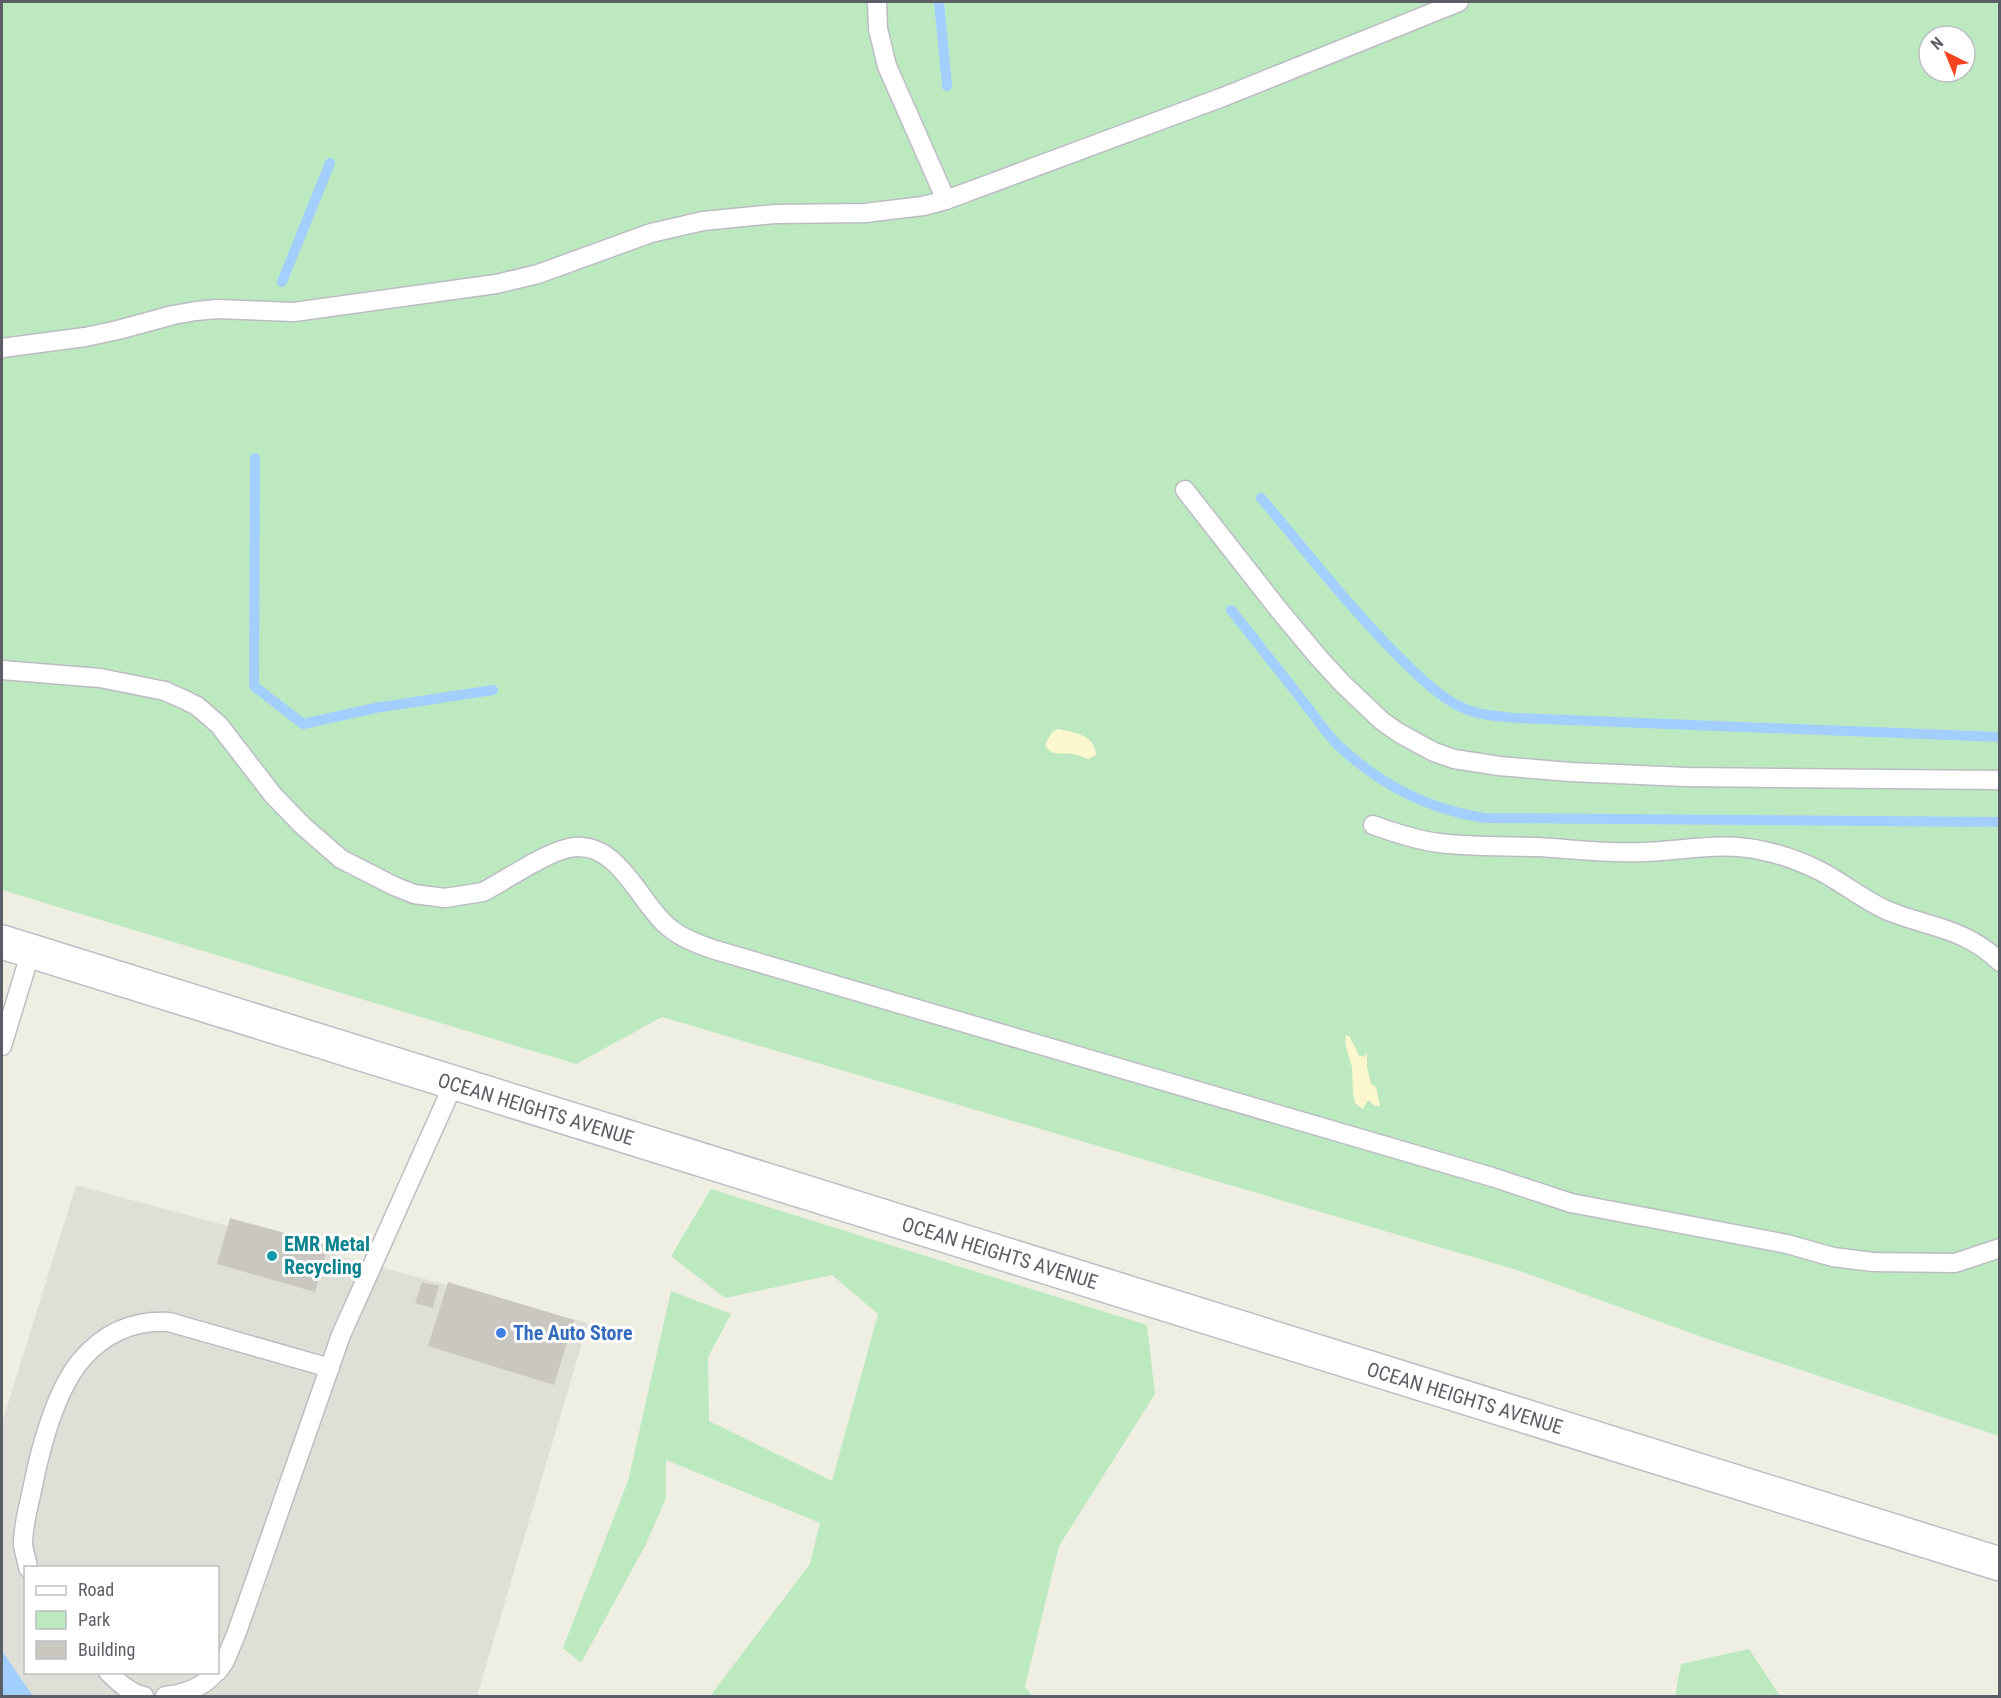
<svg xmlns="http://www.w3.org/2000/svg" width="2001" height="1698" viewBox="0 0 2001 1698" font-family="'Roboto Condensed',sans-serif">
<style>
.industrial{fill:#e0dfd7;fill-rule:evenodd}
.green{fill:#bde9c1;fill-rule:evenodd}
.sand{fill:#fdf7d0}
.water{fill:#a3cfff}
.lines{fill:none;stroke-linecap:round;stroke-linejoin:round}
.stream{stroke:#a3cfff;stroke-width:10}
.building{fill:#cac7c0}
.service-casing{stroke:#bbbdc3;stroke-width:21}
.secondary-casing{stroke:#bcbec6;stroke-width:36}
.service{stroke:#fff;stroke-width:18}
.secondary{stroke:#fff;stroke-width:33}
.culture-dot{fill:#0f9aa8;stroke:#fff;stroke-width:2}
.shop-dot{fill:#3f7fe0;stroke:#fff;stroke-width:2}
.labels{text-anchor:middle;stroke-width:6;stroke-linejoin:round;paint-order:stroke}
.street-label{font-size:20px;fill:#5b5f65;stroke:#fff}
.culture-label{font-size:20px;font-weight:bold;fill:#0d838f;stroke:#fff;text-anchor:start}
.shop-label{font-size:20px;font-weight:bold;fill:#366cbe;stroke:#fff;text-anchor:start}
</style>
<rect width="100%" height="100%" fill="#efeee3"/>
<path class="industrial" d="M76 1185 588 1323 477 1696H2V1423ZM26 1568H218V1672H26Z"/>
<g class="green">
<path d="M2 2H1999V1436L1702 1337 1520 1271 662 1017 576 1064 2 890ZM1929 36H1965V72H1929Z"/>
<path d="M711 1189 1147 1325 1155 1394 1059 1546 1025 1687 1032 1696H710L810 1564 820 1523 666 1460V1498L645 1546 581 1663 563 1648 628 1481 671 1291 731 1314 708 1357 709 1421 832 1481 878 1314 832 1275 725 1298 671 1256Z"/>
<path d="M1749 1649 1780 1696H1675L1681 1664Z"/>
</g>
<g class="sand">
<path d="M1058 729C1073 732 1096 735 1096 755L1088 759C1083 757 1078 755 1073 754 1061 752 1052 757 1045 745L1052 732Z"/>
<path d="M1346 1035 1350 1037C1352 1044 1357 1047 1358 1055L1364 1057 1367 1053V1068L1371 1084 1376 1087 1380 1106H1375L1368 1100 1363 1109 1355 1103C1352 1091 1353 1080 1352 1068 1351 1057 1343 1047 1346 1035Z"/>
</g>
<path class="water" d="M2 1649 4 1654 33 1696H2Z"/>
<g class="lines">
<g class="stream">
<path d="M939 2 947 86"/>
<path d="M282 282 330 163"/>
<path d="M255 458 254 686 303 724 375 708 493 690"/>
<path d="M1261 498C1306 551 1350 608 1400 658 1418 675 1438 696 1461 707 1478 715 1496 716 1515 718L2000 737"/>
<path d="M1231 610C1256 641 1280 672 1305 704 1316 717 1326 734 1339 746 1381 785 1427 809 1484 818L2000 822"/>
</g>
</g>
<g class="building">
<path d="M230 1218 328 1245 315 1292 217 1264Z"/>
<path d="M422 1282 439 1286 433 1308 415 1303Z"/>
<path d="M448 1282 574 1320 554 1385 428 1346Z"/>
</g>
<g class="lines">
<g class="service-casing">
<g id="service">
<path d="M877 2 878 29 887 66 946 200 1223 97 1459 2"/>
<path d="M2 348 85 337 118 330 173 315 196 311 217 309 294 312 496 284 538 274 651 233 703 221 775 214 865 213 923 206 946 200"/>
<path d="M1185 490 1279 610 1319 658 1343 684 1382 721 1399 733 1434 752 1454 759 1499 766 1570 772 1686 777 2000 780"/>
<path d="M2 670 100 678 165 691 185 700 197 706 219 725 273 795 303 826 341 859 394 886 414 894 445 898 483 892C506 880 545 853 569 848 615 838 637 897 664 923 677 936 695 943 712 949L1492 1177 1571 1203 1787 1244 1833 1257 1873 1262 1955 1263 2000 1248"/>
<path d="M1373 825C1395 833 1416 840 1439 843 1471 847 1505 846 1538 847 1573 849 1608 854 1642 852 1685 851 1721 841 1764 851 1783 855 1802 862 1820 871 1842 882 1862 899 1886 910 1929 928 1964 927 2000 962"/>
<path d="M2 1046 31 951"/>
<path d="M28 1568C27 1560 24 1552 23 1545 23 1528 27 1511 31 1495 39 1454 54 1390 83 1358 106 1332 135 1320 169 1322L330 1368"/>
<path d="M218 1671 225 1661 237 1632 341 1335 454 1083"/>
<path d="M108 1672C119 1683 130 1693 144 1696"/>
<path d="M165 1696C184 1694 203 1688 216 1672"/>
</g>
</g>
<g class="secondary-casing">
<path id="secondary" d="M2 942 2000 1564"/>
</g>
<use href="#service" class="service"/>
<use href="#secondary" class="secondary"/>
</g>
<circle class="culture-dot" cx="272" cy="1256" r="6"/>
<circle class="shop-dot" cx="501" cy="1333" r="6"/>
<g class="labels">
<g class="street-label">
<text transform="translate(536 1109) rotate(17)" y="7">OCEAN HEIGHTS AVENUE</text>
<text transform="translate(1000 1253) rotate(17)" y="7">OCEAN HEIGHTS AVENUE</text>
<text transform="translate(1465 1398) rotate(17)" y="7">OCEAN HEIGHTS AVENUE</text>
</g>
<g class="culture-label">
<text x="284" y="1251">EMR Metal<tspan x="284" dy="23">Recycling</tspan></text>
</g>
<g class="shop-label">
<text x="513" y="1340">The Auto Store</text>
</g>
</g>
<rect width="2001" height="1698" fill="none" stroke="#5b5f65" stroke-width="6"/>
<rect x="24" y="1566" width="195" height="108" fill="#ffffff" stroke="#bdbfc1" stroke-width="1.5"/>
<rect x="36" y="1586" width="30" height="9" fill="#ffffff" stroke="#bdbfc1" stroke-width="1.5"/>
<text x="78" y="1596" font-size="18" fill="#5b5f65">Road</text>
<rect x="36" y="1611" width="30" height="18" fill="#bde9c1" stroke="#bdbfc1" stroke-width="1.5"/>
<text x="78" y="1626" font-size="18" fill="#5b5f65">Park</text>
<rect x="36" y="1641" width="30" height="18" fill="#cac7c0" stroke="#bdbfc1" stroke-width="1.5"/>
<text x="78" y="1656" font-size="18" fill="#5b5f65">Building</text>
<g transform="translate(1947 54) rotate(317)"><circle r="28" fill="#ffffff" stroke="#bdbfc1" stroke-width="1.5"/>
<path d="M0-4.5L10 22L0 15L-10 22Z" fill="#f84320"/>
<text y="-9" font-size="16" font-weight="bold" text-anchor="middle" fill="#5b5f65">N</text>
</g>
</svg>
